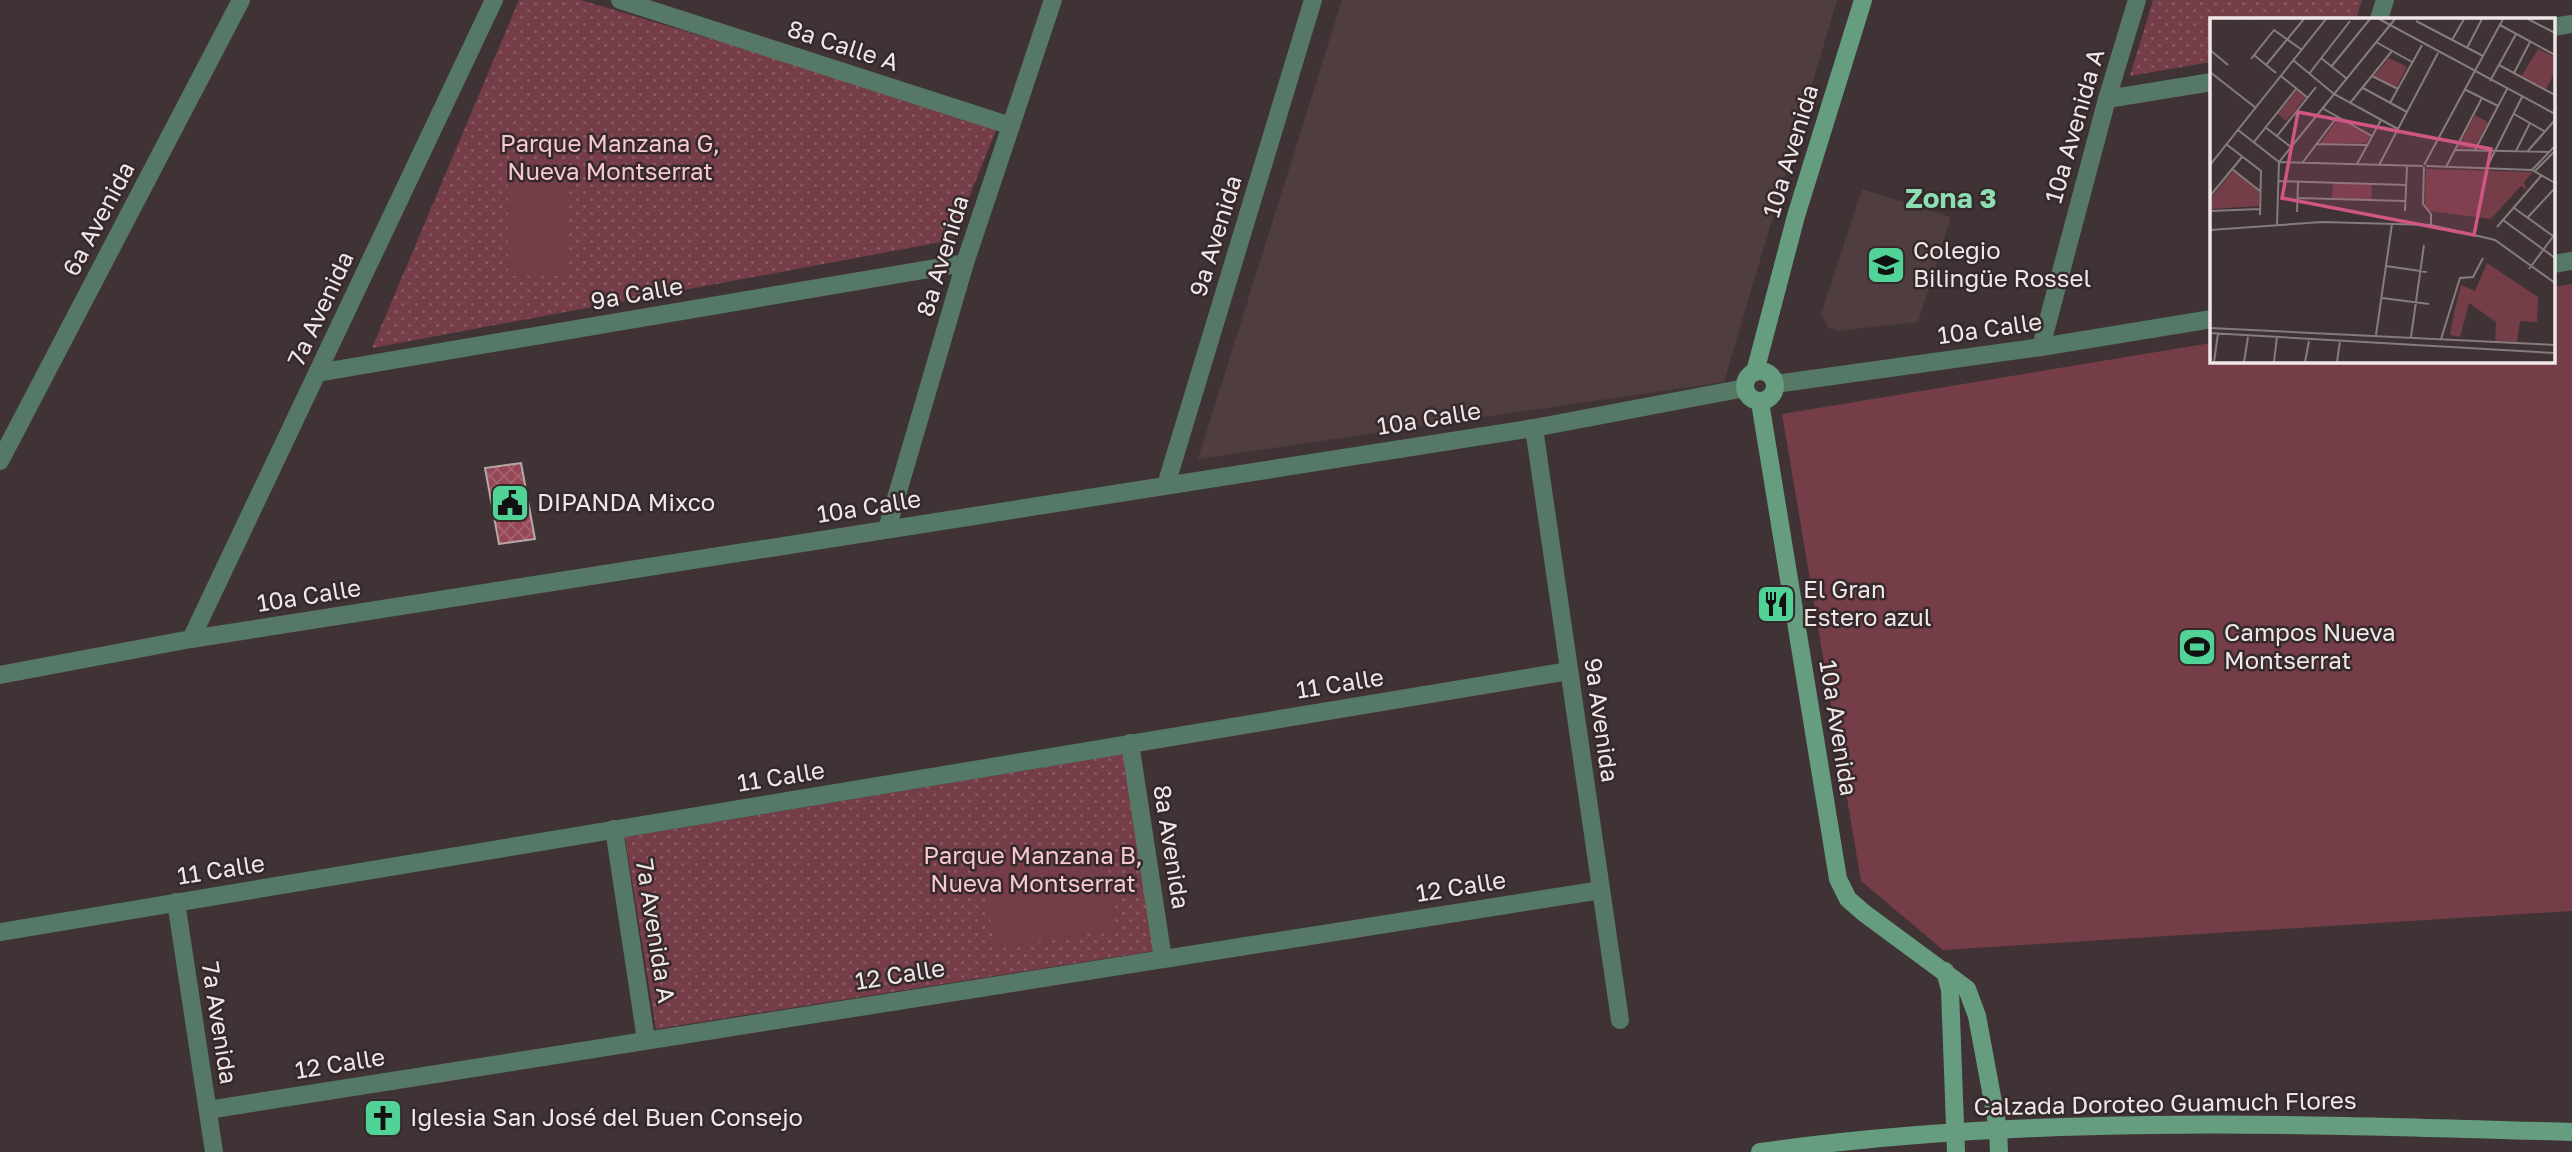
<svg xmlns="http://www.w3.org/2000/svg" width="2572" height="1152" viewBox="0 0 2572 1152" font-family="'Golos Text',sans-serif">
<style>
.built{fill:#503d40}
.park{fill:url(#park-dots)}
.garden{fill:#743d47}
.building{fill:url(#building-cross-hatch);stroke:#b7a7a9;stroke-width:2}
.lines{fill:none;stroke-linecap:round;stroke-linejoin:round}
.street{stroke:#567866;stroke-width:18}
.secondary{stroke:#669c7f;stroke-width:18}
.labels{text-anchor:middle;stroke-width:5;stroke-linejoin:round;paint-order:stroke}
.street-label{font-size:24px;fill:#efe7e8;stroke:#35292b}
.park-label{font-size:24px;fill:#f8c8ce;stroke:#35292b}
.poi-label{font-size:24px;fill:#efe7e8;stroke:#35292b;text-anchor:start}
.quarter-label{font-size:28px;font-weight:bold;fill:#8cddb2;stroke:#35292b}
.inset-road{fill:none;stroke:#867b7d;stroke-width:2}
.view{fill:#d05685;fill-opacity:0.15;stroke:#d05685;stroke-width:3.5}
.inset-edge{fill:none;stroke:#efe7e8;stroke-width:3.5}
</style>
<defs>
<pattern id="park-dots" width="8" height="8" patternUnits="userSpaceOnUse" patternTransform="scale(1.75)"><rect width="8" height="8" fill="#743d47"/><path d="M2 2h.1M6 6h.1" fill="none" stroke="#885962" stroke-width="1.8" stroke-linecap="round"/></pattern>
<pattern id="building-cross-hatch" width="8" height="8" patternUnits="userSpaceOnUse" patternTransform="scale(1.75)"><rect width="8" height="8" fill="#964757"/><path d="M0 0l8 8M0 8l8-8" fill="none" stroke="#a5626f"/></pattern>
</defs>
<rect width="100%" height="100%" fill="#403335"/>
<g class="built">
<path d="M1342 0H1837L1724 382 1198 459Z"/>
<path d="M1862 189 1951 217 1918 322 1837 331 1828 327 1821 314Z"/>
</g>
<g class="park">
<path d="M519 0H581L998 125 952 240 372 348Z"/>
<path d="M2153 0H2362L2356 19H2212L2211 62 2130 76Z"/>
<path d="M1124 754 1154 951 656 1029 625 837Z"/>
</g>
<g class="garden">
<path d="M569 162 566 276H508V164Z"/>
<path d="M2572 284V911L1943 950 1861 881 1782 414 2211 343 2212 360H2553V287Z"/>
<path d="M1101 847 1116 929 995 949 982 865Z"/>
</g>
<path class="building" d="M521 463 535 539 499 544 485 468Z"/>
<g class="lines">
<g class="street">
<path d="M620 0 1011 126"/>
<path d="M2379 19 2385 0"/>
<path d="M2553 27 2572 24"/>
<path d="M2107 99 2212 82"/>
<path d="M2553 264 2572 261"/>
<path d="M2041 347 2107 99 2137 0"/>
<path d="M317 373 965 263"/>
<path d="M1775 384 2041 347 2212 319"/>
<path d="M1534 428 1620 1020"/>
<path d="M0 461 241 0"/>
<path d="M1166 485 1313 0"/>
<path d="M887 529 965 263 1053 0"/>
<path d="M191 639 494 0"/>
<path d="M0 675 191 639 1534 428 1745 388"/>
<path d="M1130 743 1163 959"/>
<path d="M614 829 646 1040"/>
<path d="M176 902 214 1152"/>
<path d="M0 932 1569 671"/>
<path d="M208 1110 1601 890"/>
</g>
<g class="secondary">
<circle cx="1760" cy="386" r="15"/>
<path d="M1755 372 1796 216 1863 0"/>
<path d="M1760 402 1838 879 1848 899 1864 913 1967 989 1977 1016 1998 1129 1999 1152"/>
<path d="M1945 971 1950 990 1956 1152"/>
<path d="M1760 1152C2029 1114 2301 1124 2572 1132"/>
</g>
</g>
<defs>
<g id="school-square" transform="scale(2.0125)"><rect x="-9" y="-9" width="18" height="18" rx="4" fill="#51d398" stroke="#35292b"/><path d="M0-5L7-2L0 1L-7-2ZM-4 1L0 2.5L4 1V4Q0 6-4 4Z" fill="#111"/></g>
<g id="civic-square" transform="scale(2.0125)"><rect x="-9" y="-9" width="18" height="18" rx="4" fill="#51d398" stroke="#35292b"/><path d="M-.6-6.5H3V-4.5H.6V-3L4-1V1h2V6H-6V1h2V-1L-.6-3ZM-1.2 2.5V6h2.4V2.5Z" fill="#111"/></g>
<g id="restaurant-square" transform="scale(2.0125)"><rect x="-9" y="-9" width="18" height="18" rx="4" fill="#51d398" stroke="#35292b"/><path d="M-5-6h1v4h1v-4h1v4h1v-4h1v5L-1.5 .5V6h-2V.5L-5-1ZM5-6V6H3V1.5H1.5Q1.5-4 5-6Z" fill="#111"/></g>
<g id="stadium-square" transform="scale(2.0125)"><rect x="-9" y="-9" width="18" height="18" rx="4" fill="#51d398" stroke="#35292b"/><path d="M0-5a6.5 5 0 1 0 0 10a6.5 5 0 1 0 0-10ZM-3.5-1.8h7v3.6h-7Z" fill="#111"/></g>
<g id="church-square" transform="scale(2.0125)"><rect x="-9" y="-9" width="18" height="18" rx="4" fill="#51d398" stroke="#35292b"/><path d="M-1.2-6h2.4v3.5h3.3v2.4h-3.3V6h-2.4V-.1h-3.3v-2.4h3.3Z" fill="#111"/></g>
</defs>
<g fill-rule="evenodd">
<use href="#school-square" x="1886" y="265"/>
<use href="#civic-square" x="510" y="503"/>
<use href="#restaurant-square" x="1776" y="604"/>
<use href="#stadium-square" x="2197" y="647"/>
<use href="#church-square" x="383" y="1118"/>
</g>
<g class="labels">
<g class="street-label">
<text transform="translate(843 46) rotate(18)" y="8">8a Calle A</text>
<text transform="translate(2075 126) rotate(-74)" y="8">10a Avenida A</text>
<text transform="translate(1791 151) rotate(-73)" y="8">10a Avenida</text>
<text transform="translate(99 219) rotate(-62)" y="8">6a Avenida</text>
<text transform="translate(1216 236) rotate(-73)" y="8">9a Avenida</text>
<text transform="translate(943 256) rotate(-73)" y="8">8a Avenida</text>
<text transform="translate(637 294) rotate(-10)" y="8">9a Calle</text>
<text transform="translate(321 309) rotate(-65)" y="8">7a Avenida</text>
<text transform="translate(1990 329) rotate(-8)" y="8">10a Calle</text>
<text transform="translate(1429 419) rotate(-9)" y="8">10a Calle</text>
<text transform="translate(869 507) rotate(-9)" y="8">10a Calle</text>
<text transform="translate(309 596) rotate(-9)" y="8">10a Calle</text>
<text transform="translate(1340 684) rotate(-9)" y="8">11 Calle</text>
<text transform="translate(1601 720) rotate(82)" y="8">9a Avenida</text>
<text transform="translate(1838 728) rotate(81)" y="8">10a Avenida</text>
<text transform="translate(781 777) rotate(-9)" y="8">11 Calle</text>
<text transform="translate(1171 847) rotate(81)" y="8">8a Avenida</text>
<text transform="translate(221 870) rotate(-9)" y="8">11 Calle</text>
<text transform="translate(1461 887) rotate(-9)" y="8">12 Calle</text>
<text transform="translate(655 931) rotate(81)" y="8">7a Avenida A</text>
<text transform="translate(900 975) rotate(-9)" y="8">12 Calle</text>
<text transform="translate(219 1023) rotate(81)" y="8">7a Avenida</text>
<text transform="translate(340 1064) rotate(-9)" y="8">12 Calle</text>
<text transform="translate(2165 1104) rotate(-1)" y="8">Calzada Doroteo Guamuch Flores</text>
</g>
<g class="park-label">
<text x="610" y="152">Parque Manzana G,<tspan x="610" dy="28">Nueva Montserrat</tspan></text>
<text x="1033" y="864">Parque Manzana B,<tspan x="1033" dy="28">Nueva Montserrat</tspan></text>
</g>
<g class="poi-label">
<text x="1913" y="259">Colegio<tspan x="1913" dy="28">Bilingüe Rossel</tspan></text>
<text x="537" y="511">DIPANDA Mixco</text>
<text x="1803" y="598">El Gran<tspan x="1803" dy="28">Estero azul</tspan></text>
<text x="2224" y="641">Campos Nueva<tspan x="2224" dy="28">Montserrat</tspan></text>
<text x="410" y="1126">Iglesia San José del Buen Consejo</text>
</g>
<g class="quarter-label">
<text x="1951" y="208">Zona 3</text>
</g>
</g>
<g transform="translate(2210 18)">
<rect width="345" height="345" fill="#403335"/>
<path d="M328 31 345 39V54L336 71 311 59ZM179 40 197 49 186 70 164 58ZM87 72 96 79 76 103 68 96ZM265 97 278 104 264 131 247 130ZM128 100 161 118 156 125H111ZM23 153 49 173V188L0 191V181ZM123 165 162 166 161 182 122 180Z" fill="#743d47"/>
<path d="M216 151 323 154 314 164 317 172 311 168 281 201 220 193 215 187ZM277 245 328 279 327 304 310 303 307 324 285 323 286 304 259 285 250 319 240 317 243 300H247L243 299 251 267 265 273Z" fill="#743d47"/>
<path class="inset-road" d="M169 1 345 96M318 1 345 15M206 3 273 38M290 7 345 37M242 22 254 1M166 24 202 44M257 30 272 1M0 32 18 47M44 37 66 55M111 40 136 60M41 41 64 12 92 32M83 42 124 76 188 111M56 47 94 1M289 47 345 77M121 49 160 1M0 54 46 90M304 55 320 24M99 56 140 3M71 58 98 80M162 58 188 71M280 63 306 16M153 70 197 94M254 71 288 88M140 85 182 33M180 85 212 27M112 90 162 118M304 96 334 113M55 109 81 129M28 112 69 144 213 148M67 118 106 69M44 124 86 71M16 126 51 153 50 197M107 126 157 127M244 132 339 134M265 132 297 71M306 133 320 105M317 134 345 102M93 144 127 99M147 146 171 102M0 147 116 1M169 147 228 35M214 147 293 1M216 148 322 152 345 165M214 149 213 186 221 196V210M236 149 272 80M277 149 312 79M22 151 50 173M322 152 345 128M324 154 345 133M69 163 196 167M0 178 32 139M88 180 195 183M304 190 343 218M0 193 50 191M195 193 197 148M87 194 88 164M318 199 345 170M293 202 345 240M67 208 69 144 185 1M287 209 331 158M0 212 112 204 221 207 285 222 345 265M176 248 217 254M319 251 345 216M172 280 219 286M0 310 345 327M0 315 345 335M166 317 182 206M201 319 214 227M231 321 250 260 263 259 273 240M4 344 8 315M34 344 38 319M64 344 67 319M95 344 99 323M127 344 130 323"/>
<path class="view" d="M88 94 281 131 264 217 72 180Z"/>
<rect width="345" height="345" class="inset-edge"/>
</g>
</svg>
